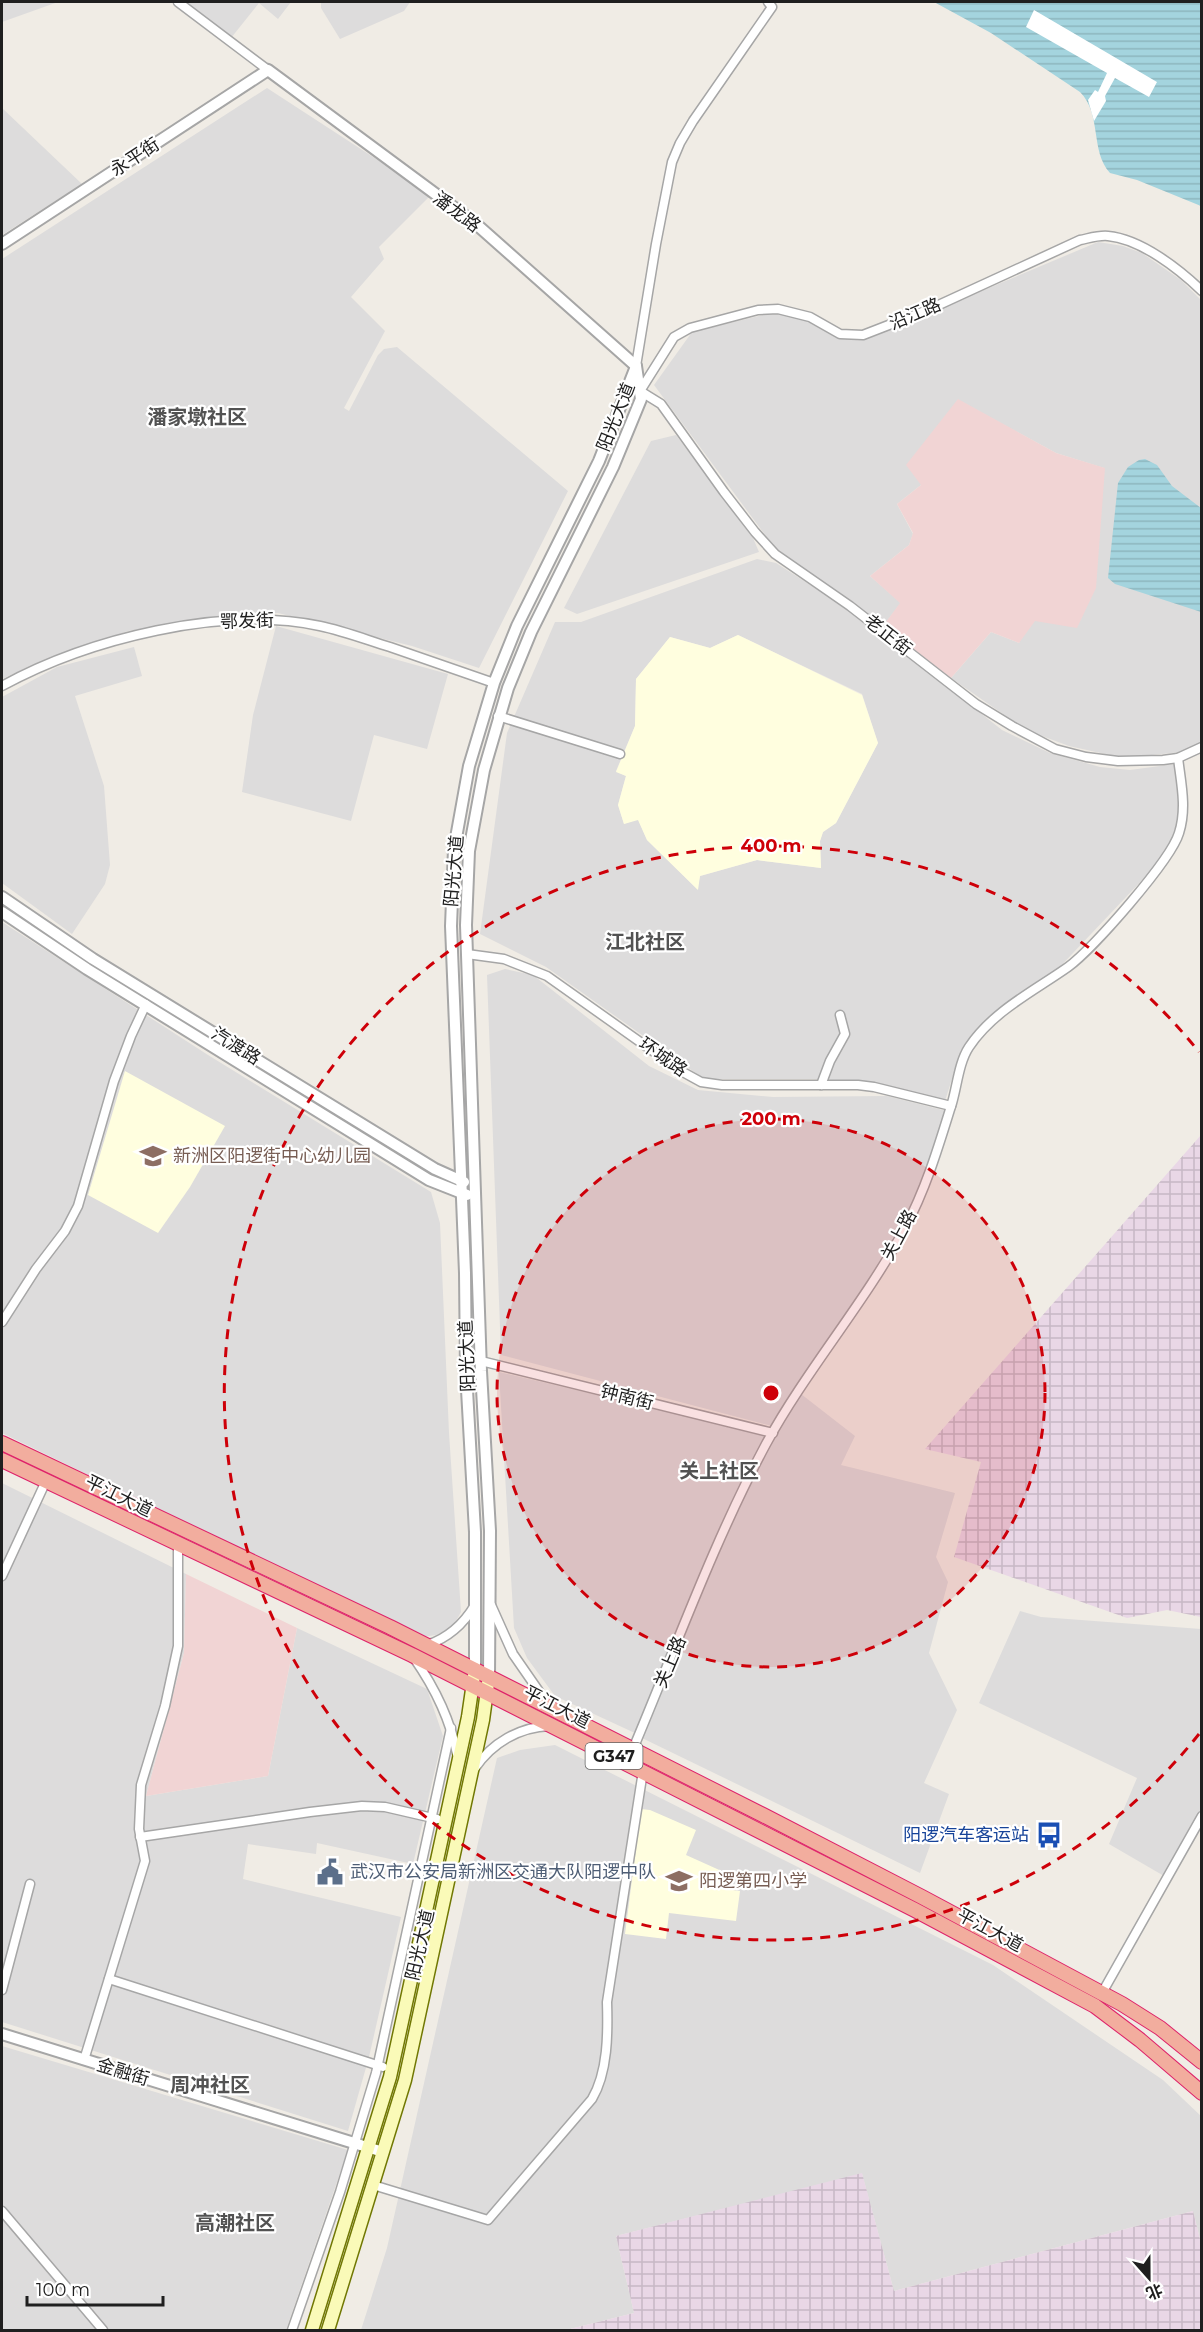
<svg xmlns="http://www.w3.org/2000/svg" width="1203" height="2332" viewBox="0 0 1203 2332" font-family="Montserrat,'Noto Sans SC',sans-serif">
<style>
.residential{fill:#dddcdc;fill-rule:evenodd}
.commercial{fill:#f1d4d4}
.industrial{fill:url(#industrial-grid)}
.education{fill:#fffedf}
.water{fill:url(#water-rules)}
.pier{fill:#fff}
.lines{fill:none;stroke-linecap:round;stroke-linejoin:round}
.minor-casing{stroke:#a6a6a6;stroke-width:11}
.tertiary-casing{stroke:#a6a6a6;stroke-width:14}
.secondary-casing{stroke:#717803;stroke-width:15}
.trunk-casing{stroke:#de226a;stroke-width:16}
.minor{stroke:#fff;stroke-width:8}
.tertiary{stroke:#fff;stroke-width:10}
.secondary{stroke:#fafab8;stroke-width:12}
.trunk{stroke:#f2ad9e;stroke-width:14}
.ring{fill:none;stroke:#ce0009;stroke-width:3;stroke-dasharray:10 8}
.labels{text-anchor:middle;stroke-width:4.5;stroke-linejoin:round;paint-order:stroke}
.shield{fill:#fff;stroke:#626262;stroke-width:1.5}
.shield-label{font-size:16px;font-weight:bold;fill:#1f1f1f}
.street-label{font-size:18px;fill:#1f1f1f;stroke:#fff}
.education-label{font-size:18px;fill:#785e54;stroke:#fff;text-anchor:start}
.transit-label{font-size:18px;fill:#164399;stroke:#fff;text-anchor:end}
.service-label{font-size:18px;fill:#4e5e75;stroke:#fff;text-anchor:start}
.neighbourhood-label{font-size:20px;font-weight:bold;fill:#525252;stroke:#fff}
.centre{fill:#ce0009;stroke:#fff;stroke-width:3}
.ring-label{font-size:18px;text-anchor:middle;font-weight:bold;fill:#ce0009;stroke:#fff;stroke-width:4.5;stroke-linejoin:round;paint-order:stroke}
</style>
<defs>
<pattern id="industrial-grid" width="8" height="8" patternUnits="userSpaceOnUse" patternTransform="scale(1.5)"><rect width="8" height="8" fill="#e9d7e6"/><path d="M0 4h8M4 0v8" fill="none" stroke="#c7b8c5"/></pattern>
<pattern id="water-rules" width="6" height="5" patternUnits="userSpaceOnUse" patternTransform="scale(1.5)"><rect width="6" height="5" fill="#a4d4de"/><path d="M0 2.5h6" fill="none" stroke="#8db6be"/></pattern>
</defs>
<rect width="100%" height="100%" fill="#f0ece5"/>
<g class="residential">
<path d="M2 2H58L2 22Z"/>
<path d="M179 2H291L278 19 259 3 231 38Z"/>
<path d="M321 2H410L404 11 340 39 321 8Z"/>
<path d="M267 88 410 181 429 197 379 247 384 259 351 297 385 331 344 408 349 411 378 355 384 349 397 347 568 491 479 668 412 646 278 613 234 614 128 631 37 663 2 679V259Z"/>
<path d="M2 108 82 184 2 235Z"/>
<path d="M1098 242 1123 246 1142 253 1181 280 1201 300V743L1182 752 1123 758 1069 746 1026 730 951 678 991 632 1019 643 1104 468 1056 453 958 400 921 485 897 504 913 534 909 545 870 576 901 603 883 626 774 547 654 385 692 332 763 315 781 314 804 318 844 338 856 339 872 337Z"/>
<path d="M676 435 753 538 759 552 577 614 564 608 651 441Z"/>
<path d="M757 559 776 563 848 609 1002 730 1050 753 1100 767 1130 770 1175 764 1180 811 1173 835 1164 857 1055 972 996 1015 961 1050 945 1101 843 1082 814 1079H704L546 967 480 934 507 733 555 622H581ZM738 635 862 694 878 743 836 823 823 832 820 841 821 868 757 860 700 876 697 889 647 840 638 819 624 824 618 805 626 776 616 771 635 726 636 679 670 637 710 648Z"/>
<path d="M276 626 448 674 427 749 374 735 351 821 242 792 253 715Z"/>
<path d="M134 647 142 676 75 696 104 786 110 865 105 884 72 934 2 883V697L57 667Z"/>
<path d="M2 922 208 1055 431 1192 440 1223 449 1433 461 1612 452 1628 436 1635 422 1637 2 1433Z"/>
<path d="M505 969 533 975 649 1066 698 1090 773 1097 887 1096 947 1111 934 1156 902 1227 859 1298 772 1426 501 1355 487 975Z"/>
<path d="M499 1372 766 1435 708 1561 637 1734 555 1696 527 1658 514 1628Z"/>
<path d="M801 1394 855 1436 841 1465 955 1493 936 1557 948 1582 929 1653 957 1710 924 1783 949 1794 920 1873 642 1738 713 1564 770 1442Z"/>
<path d="M2 1483 186 1574 184 1653 146 1796 268 1776 297 1628 427 1689 443 1736 413 1864 317 1843 316 1854 248 1844 243 1879 401 1917 369 2057 348 2131 2 2022Z"/>
<path d="M1020 1611 1041 1617 1201 1629V1809L1164 1876 1109 1844 1137 1778 979 1703Z"/>
<path d="M555 1745 993 1965 1163 2080 1201 2116V2243L1193 2211 894 2291 862 2174 616 2236 634 2313 566 2330H361L387 2248 497 1758 520 1750Z"/>
<path d="M2 2046 348 2150 286 2330H2Z"/>
</g>
<g class="commercial">
<path d="M958 399 1056 453 1105 468 1096 588 1077 628 1035 621 1019 643 991 632 951 678 883 626 900 603 870 576 909 545 913 533 897 504 921 485 906 465Z"/>
<path d="M186 1574 297 1628 268 1776 146 1796 184 1653Z"/>
</g>
<g class="industrial">
<path d="M1201 1135V1617L1167 1610 1127 1618 954 1557 981 1462 925 1449Z"/>
<path d="M862 2173 894 2291 1193 2211 1201 2243V2330H566L634 2313 616 2236Z"/>
</g>
<g class="education">
<path d="M738 635 862 695 878 743 836 823 823 832 820 841 821 868 757 860 700 876 698 890 647 840 638 820 624 824 618 805 626 776 616 772 635 726 636 679 670 637 710 648Z"/>
<path d="M125 1071 225 1126 190 1187 158 1233 88 1195Z"/>
<path d="M641 1809 650 1810 696 1830 686 1855 726 1873 725 1889 740 1891 736 1921 669 1913 666 1939 625 1934Z"/>
</g>
<g class="water">
<path d="M934 2H1201V206L1137 180 1110 173C1090 151 1102 114 1080 92L991 33Z"/>
<path d="M1145 459 1157 465 1172 486 1201 508V612L1115 584 1108 578 1118 483 1128 467 1139 460Z"/>
</g>
<path class="pier" d="M1034 10 1157 82 1149 97 1115 78 1105 96 1106 101 1094 121 1088 100 1095 90 1098 92 1107 73 1026 27Z"/>
<g class="lines">
<g class="minor-casing">
<g id="minor">
<path d="M178 2 268 70"/>
<path d="M1202 291C1179 269 1141 239 1108 236 1099 235 1090 238 1080 240L930 309 863 335 840 334 810 317 778 309 758 310 690 328 674 337 640 391 661 404 724 492 755 532 775 554 850 606 976 704 1012 726 1055 749 1086 757 1118 761 1163 760 1178 758 1202 747"/>
<path d="M636 366 656 244 672 162 680 143 693 121 772 7 768 2"/>
<path d="M2 686C88 639 223 605 320 626 344 631 367 640 390 647 425 659 459 671 494 683"/>
<path d="M498 716 620 754"/>
<path d="M467 954 504 959 547 976 681 1071 701 1082 722 1085H858L874 1087 951 1106"/>
<path d="M821 1085 830 1061 845 1034 840 1015"/>
<path d="M2 1322 36 1269 65 1231 78 1206 114 1081 131 1036 146 1004"/>
<path d="M481 1361 773 1433"/>
<path d="M2 1576 46 1481"/>
<path d="M491 1605 513 1654 547 1703"/>
<path d="M427 1645C448 1638 463 1625 475 1605"/>
<path d="M414 1658C435 1688 450 1718 457 1754"/>
<path d="M633 1749C676 1647 714 1541 766 1444 807 1369 864 1304 905 1228 926 1189 939 1145 952 1103 957 1086 959 1062 969 1047 993 1011 1034 991 1068 967 1093 949 1171 860 1179 833 1187 808 1181 783 1178 758"/>
<path d="M475 1768C492 1743 519 1727 550 1726"/>
<path d="M140 1837 310 1812 362 1806 385 1807 437 1819"/>
<path d="M109 1979 383 2067"/>
<path d="M2 1990 30 1884"/>
<path d="M1102 1993 1202 1816"/>
<path d="M84 2060 145 1861 139 1829 141 1785 165 1706 178 1646V1544"/>
<path d="M373 2185 488 2220 592 2099C608 2072 608 2033 607 2002L643 1771"/>
<path d="M2 2211 103 2330"/>
<path d="M292 2330 340 2192 376 2073 451 1728"/>
</g>
</g>
<g class="tertiary-casing">
<g id="tertiary">
<path d="M2 244 268 70 476 224 636 366"/>
<path d="M2 897 93 959 435 1169 464 1182"/>
<path d="M2 912 87 969 429 1180 467 1195"/>
<path d="M475 1669V1532L466 1372 465 1273 451 926 454 849 469 766 494 683 517 626 599 461 635 369"/>
<path d="M489 1676 490 1531 481 1371 466 925 469 851 484 770 508 688 531 632 613 467 641 399 636 366"/>
<path d="M2 2034 383 2152"/>
</g>
</g>
<g class="secondary-casing">
<g id="secondary">
<path d="M312 2330 390 2077 468 1717 475 1669"/>
<path d="M328 2330 405 2080 483 1720 489 1676"/>
</g>
</g>
<g class="trunk-casing">
<g id="trunk">
<path d="M2 1443 390 1627 763 1815 922 1897 1122 2004 1160 2028 1202 2062"/>
<path d="M2 1460 412 1655 915 1910 1095 2006 1140 2040 1202 2093"/>
</g>
</g>
<use href="#minor" class="minor"/>
<use href="#tertiary" class="tertiary"/>
<use href="#secondary" class="secondary"/>
<use href="#trunk" class="trunk"/>
</g>
<circle cx="771" cy="1393" r="274" fill="#ce0009" fill-opacity=".12"/>
<g class="ring">
<circle cx="771" cy="1393" r="274"/>
<path d="M1199 1734A547 547 0 1 1 1199 1052"/>
</g>
<defs>
<g id="school-bare" transform="scale(2.07)"><path d="M0-5L7-2L0 1L-7-2ZM-4 1L0 2.5L4 1V4Q0 6-4 4Z" fill="#8d6e63" stroke="#fff" stroke-width="2.5" paint-order="stroke"/></g>
<g id="bus-bare" transform="scale(2.07)"><path d="M-5-6H5V4H4V6H2V4H-2V6H-4V4H-5ZM-3.5-4V0h7V-4ZM-3.5 1.2v1.5H-2V1.2ZM2 1.2v1.5H3.5V1.2Z" fill="#1a4fb4" stroke="#fff" stroke-width="2.5" paint-order="stroke"/></g>
<g id="civic-bare" transform="scale(2.07)"><path d="M-.6-6.5H3V-4.5H.6V-3L4-1V1h2V6H-6V1h2V-1L-.6-3ZM-1.2 2.5V6h2.4V2.5Z" fill="#5c6f8a" stroke="#fff" stroke-width="2.5" paint-order="stroke"/></g>
</defs>
<g fill-rule="evenodd">
<use href="#school-bare" x="153" y="1156"/>
<use href="#bus-bare" x="1049" y="1835"/>
<use href="#civic-bare" x="330" y="1872"/>
<use href="#school-bare" x="679" y="1881"/>
</g>
<g class="labels">
<rect class="shield" x="585.5" y="1743" width="57" height="26" rx="4.5"/>
<g class="shield-label">
<text x="614" y="1762">G347</text>
</g>
<g class="street-label">
<text transform="translate(135 157) rotate(-33)" y="6">永平街</text>
<text transform="translate(457 212) rotate(37)" y="6">潘龙路</text>
<text transform="translate(915 314) rotate(-23)" y="6">沿江路</text>
<text transform="translate(616 417) rotate(-68)" y="6">阳光大道</text>
<text transform="translate(247 621) rotate(-2)" y="6">鄂发街</text>
<text transform="translate(888 635) rotate(38)" y="6">老正街</text>
<text transform="translate(454 871) rotate(-85)" y="6">阳光大道</text>
<text transform="translate(236 1046) rotate(32)" y="6">汽渡路</text>
<text transform="translate(663 1057) rotate(35)" y="6">环城路</text>
<text transform="translate(899 1235) rotate(-62)" y="6">关上路</text>
<text transform="translate(467 1356) rotate(-92)" y="6">阳光大道</text>
<text transform="translate(627 1397) rotate(14)" y="6">钟南街</text>
<text transform="translate(119 1496) rotate(26)" y="6">平江大道</text>
<text transform="translate(670 1662) rotate(-67)" y="6">关上路</text>
<text transform="translate(557 1707) rotate(27)" y="6">平江大道</text>
<text transform="translate(990 1930) rotate(28)" y="6">平江大道</text>
<text transform="translate(420 1945) rotate(-77)" y="6">阳光大道</text>
<text transform="translate(123 2072) rotate(17)" y="6">金融街</text>
</g>
<g class="education-label">
<text x="173" y="1162">新洲区阳逻街中心幼儿园</text>
<text x="699" y="1887">阳逻第四小学</text>
</g>
<g class="transit-label">
<text x="1029" y="1841">阳逻汽车客运站</text>
</g>
<g class="service-label">
<text x="350" y="1878">武汉市公安局新洲区交通大队阳逻中队</text>
</g>
<g class="neighbourhood-label">
<text x="197" y="424">潘家墩社区</text>
<text x="645" y="949">江北社区</text>
<text x="719" y="1478">关上社区</text>
<text x="210" y="2092">周冲社区</text>
<text x="235" y="2230">高潮社区</text>
</g>
</g>
<circle cx="771" cy="1393" r="9" class="centre"/>
<g class="ring-label">
<text x="771" y="852">400 m</text>
<text x="771" y="1125">200 m</text>
</g>
<rect width="1203" height="2332" fill="none" stroke="#1f1f1f" stroke-width="6"/>
<g transform="translate(1149 2278) rotate(159)" stroke="#ffffff" stroke-width="4.5" paint-order="stroke">
<path d="M0-4.5L10 22L0 15L-10 22Z" fill="#1f1f1f"/>
<text y="-9" font-size="16" font-weight="bold" text-anchor="middle" fill="#1f1f1f">北</text>
</g>
<path d="M27 2296v9h136v-9" fill="none" stroke="#1f1f1f" stroke-width="3"/>
<text x="36" y="2296" font-size="18" fill="#1f1f1f" stroke="#ffffff" stroke-width="4.5" paint-order="stroke">100 m</text>
</svg>
